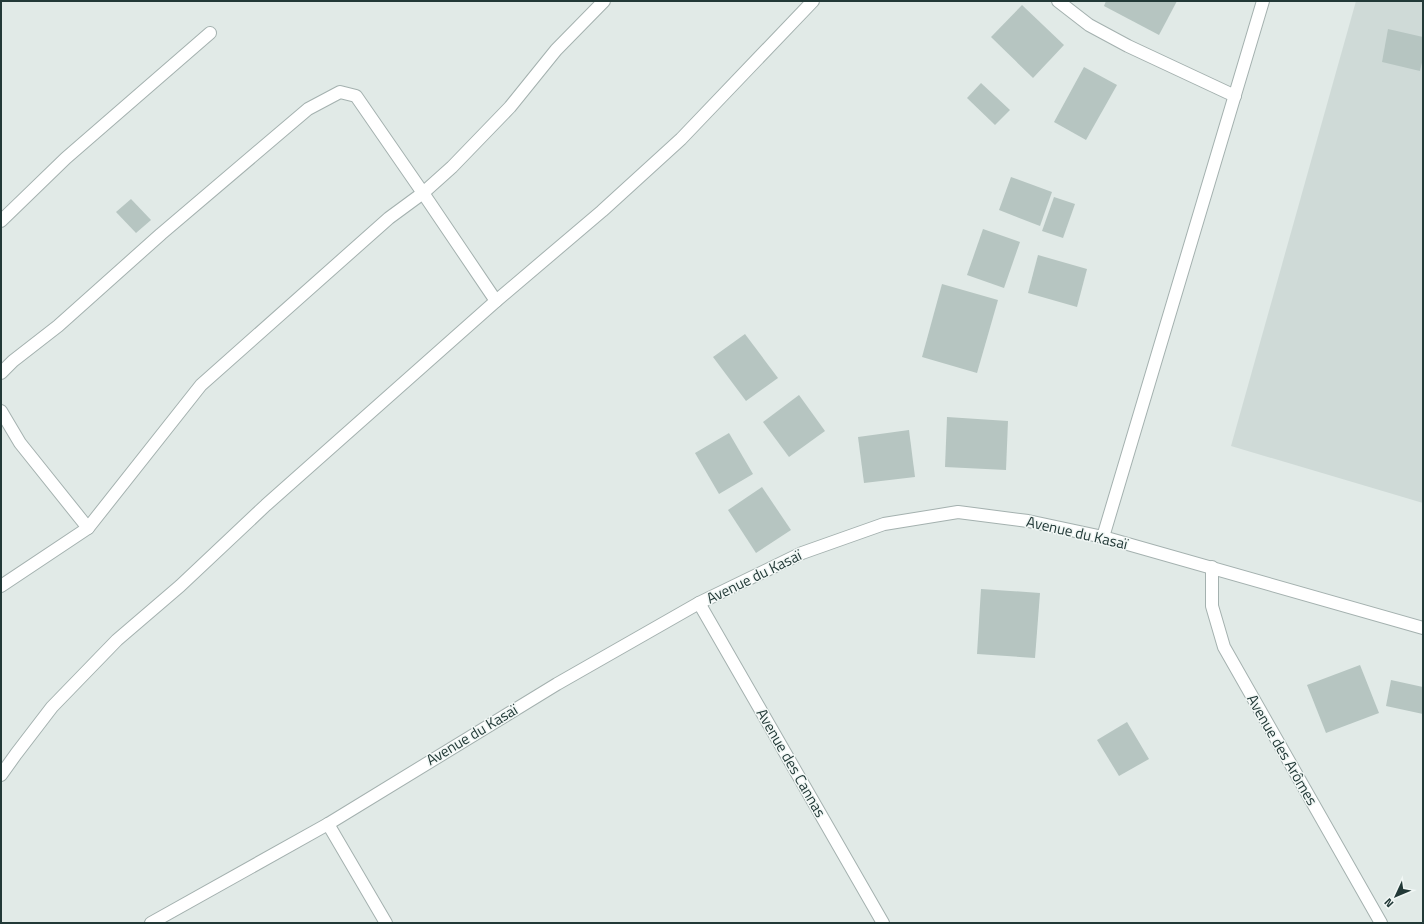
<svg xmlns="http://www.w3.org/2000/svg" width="1424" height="924" viewBox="0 0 1424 924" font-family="'Titillium Web',sans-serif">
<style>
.built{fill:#cfdad7}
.building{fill:#b6c5c1}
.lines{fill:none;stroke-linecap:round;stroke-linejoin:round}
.minor-casing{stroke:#a4b1af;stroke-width:14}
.minor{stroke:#fff;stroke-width:12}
.labels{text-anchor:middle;stroke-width:3;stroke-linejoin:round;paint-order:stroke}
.street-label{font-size:15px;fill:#223937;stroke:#f1f7f5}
</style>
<rect width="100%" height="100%" fill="#e1eae7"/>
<path class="built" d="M1356 1H1423V503L1231 446Z"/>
<g class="building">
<path d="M1106 1H1177L1159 35 1104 6Z"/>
<path d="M1022 5 1064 45 1033 78 991 37Z"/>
<path d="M1388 29 1423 37V58L1420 71 1382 62Z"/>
<path d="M1084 67 1117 85 1086 140 1054 122Z"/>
<path d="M981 83 1010 110 995 125 967 98Z"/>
<path d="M1011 177 1052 192 1040 226 999 210Z"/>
<path d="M1054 197 1075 204 1063 238 1042 231Z"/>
<path d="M131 199 151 220 136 233 116 212Z"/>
<path d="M983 229 1020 242 1004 288 967 275Z"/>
<path d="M1038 255 1087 269 1077 307 1028 293Z"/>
<path d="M942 284 998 300 977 373 922 357Z"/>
<path d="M745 334 778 378 746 401 713 357Z"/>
<path d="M799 395 825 431 789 457 763 422Z"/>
<path d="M947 417 1008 421 1006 470 945 467Z"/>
<path d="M909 430 915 477 864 483 858 437Z"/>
<path d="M729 433 753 474 719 494 695 453Z"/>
<path d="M762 487 791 530 756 553 728 510Z"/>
<path d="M981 589 1040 593 1035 658 977 654Z"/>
<path d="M1360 665 1379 713 1326 733 1307 685Z"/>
<path d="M1391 680 1423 687V714L1386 706Z"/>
<path d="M1127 722 1149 759 1119 776 1097 740Z"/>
</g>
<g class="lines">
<g class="minor-casing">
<g id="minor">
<path d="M1058 1 1089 25 1128 46 1235 96"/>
<path d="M1 221 66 158 210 33"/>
<path d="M1 373 13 361 58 326 161 234 308 109 340 92 356 96 423 193 496 301"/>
<path d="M1 411 20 443 88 528"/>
<path d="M1103 537 1263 1"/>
<path d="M1212 567V606L1224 647 1381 923"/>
<path d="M1 586 88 528 201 385 389 218 423 193 452 167 510 107 556 50 604 1"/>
<path d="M699 603 883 923"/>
<path d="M1 775 16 754 52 707 117 640 180 586 266 505 496 301 602 211 681 139 813 1"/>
<path d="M328 824 386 923"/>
<path d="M151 923 328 824 557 684 699 603 802 553 884 524 958 512 1028 521 1103 537 1423 628"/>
</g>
</g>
<use href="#minor" class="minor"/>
</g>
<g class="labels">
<g class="street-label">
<text transform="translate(1077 533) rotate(13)" y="5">Avenue du Kasaï</text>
<text transform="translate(754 577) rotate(-26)" y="5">Avenue du Kasaï</text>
<text transform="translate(472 735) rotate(-31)" y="5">Avenue du Kasaï</text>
<text transform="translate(1282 750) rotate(60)" y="5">Avenue des Arômes</text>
<text transform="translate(791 763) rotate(60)" y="5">Avenue des Cannas</text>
</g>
</g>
<rect width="1424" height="924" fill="none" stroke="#223937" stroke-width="4"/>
<g transform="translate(1396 896) rotate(226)" stroke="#f1f7f5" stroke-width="3" paint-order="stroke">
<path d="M0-3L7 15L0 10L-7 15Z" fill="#223937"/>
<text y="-6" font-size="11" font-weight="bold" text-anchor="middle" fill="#223937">N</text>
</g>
</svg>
